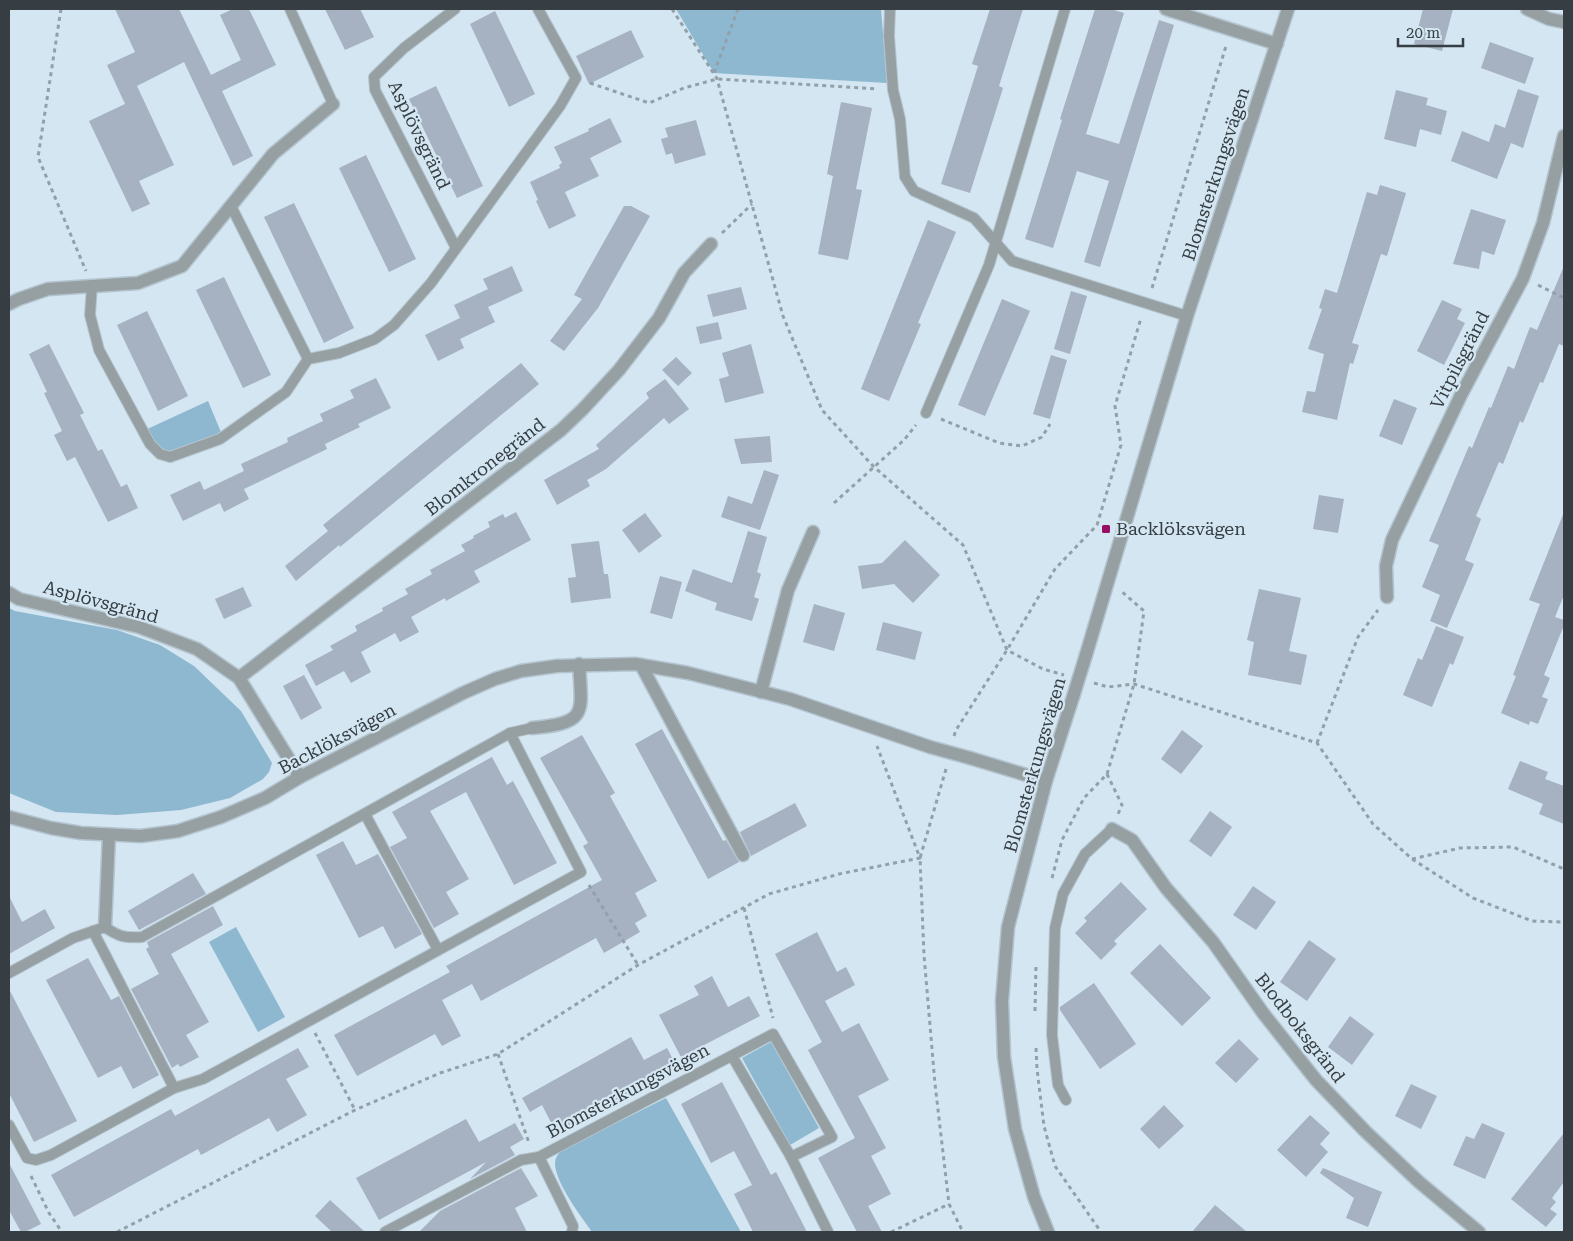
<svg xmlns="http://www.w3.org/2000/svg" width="1573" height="1241" viewBox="0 0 1573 1241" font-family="'Roboto Serif',serif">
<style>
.green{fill:#8db8d0}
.building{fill:#a6b1c1}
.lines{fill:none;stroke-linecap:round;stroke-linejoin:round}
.service-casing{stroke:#b4c4cf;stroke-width:12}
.minor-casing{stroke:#b4c4cf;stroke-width:15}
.path{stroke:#92a0a9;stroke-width:3;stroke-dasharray:4 4;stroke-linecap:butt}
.service{stroke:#96a0a2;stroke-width:10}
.minor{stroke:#96a0a2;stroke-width:12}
.minor-bridge-casing{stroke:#b4c4cf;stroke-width:15;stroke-linecap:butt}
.minor-bridge{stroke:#96a0a2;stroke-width:12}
.poi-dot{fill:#970e64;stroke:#d3e6f2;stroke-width:2}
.labels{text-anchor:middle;stroke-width:4.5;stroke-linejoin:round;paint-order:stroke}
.street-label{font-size:18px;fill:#363e43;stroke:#d3e6f2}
.poi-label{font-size:18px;fill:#363e43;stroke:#d3e6f2;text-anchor:start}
</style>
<rect width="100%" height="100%" fill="#d3e6f2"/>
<g class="green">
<path d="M676 9H881L887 83 714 73Z"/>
<path d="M208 401 223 437 170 457 160 454 143 431Z"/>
<path d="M9 608 15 611 117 630 160 645 194 666 241 711 272 763 269 772 263 779 230 798 181 810 117 815 56 812 9 793Z"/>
<path d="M236 927 285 1017 258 1032 209 942Z"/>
<path d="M771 1042 819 1128 790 1145 742 1058Z"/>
<path d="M666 1098 741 1232H592C581 1216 556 1184 555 1164 555 1158 558 1154 562 1150Z"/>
</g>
<g class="building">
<path d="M115 9H179L211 75 241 60 220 15 233 9H249L276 65 222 91 253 156 233 166 184 62 137 86 174 165 139 181 150 204 132 212 89 121 125 104 107 65 135 52Z"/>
<path d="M325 9H360L374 37 345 50Z"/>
<path d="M990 9H1023L999 86 1003 88 970 193 941 184 978 66 972 64Z"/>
<path d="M1095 9H1111L1124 13 1086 134 1119 144 1159 20 1174 25 1100 267 1084 262 1109 181 1077 171 1053 248 1025 239 1062 120 1060 119Z"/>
<path d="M1423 9H1453L1442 51 1414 44Z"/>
<path d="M495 11 535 94 509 107 470 24Z"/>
<path d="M631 30 644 57 589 84 576 56Z"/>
<path d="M1490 42 1534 58 1525 84 1481 68Z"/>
<path d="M436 86 483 186 457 198 409 99Z"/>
<path d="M1518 89 1539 96 1523 148 1511 143 1497 179 1451 161 1462 131 1489 142 1495 124 1505 128Z"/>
<path d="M1396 90 1428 98 1426 105 1447 111 1441 135 1420 129 1416 147 1384 139Z"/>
<path d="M841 102 872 108 856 189 862 190 848 260 818 254 833 176 827 174Z"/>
<path d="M610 118 622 142 590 158 599 176 565 192 576 216 549 229 536 201 538 200 530 182 560 168 559 165 562 163 554 147 589 131 588 129Z"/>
<path d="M696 120 706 155 675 164 672 153 666 155 661 139 668 137 665 128Z"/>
<path d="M366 155 416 259 389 272 339 168Z"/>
<path d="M1380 185 1406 193 1387 256 1381 254 1352 343 1359 345 1353 364 1350 363 1337 420 1302 412 1307 391 1315 392 1324 354 1308 349 1322 309 1319 308 1325 289 1337 293 1367 192 1377 195Z"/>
<path d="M294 203 354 328 324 343 264 217Z"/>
<path d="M624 206H631L650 216 598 308 564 351 550 341 582 299 574 295Z"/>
<path d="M1471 209 1506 220 1494 255 1482 251 1479 269 1453 264Z"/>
<path d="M928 220 956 232 918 323 921 324 889 401 861 389Z"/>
<path d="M512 266 523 291 488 307 495 322 460 339 464 348 438 361 425 335 460 318 454 305 488 289 483 279Z"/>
<path d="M1564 266V346L1559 344 1543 383 1540 382 1523 423 1520 421 1503 464 1499 462 1476 516 1481 519 1465 560 1474 564 1447 628 1430 621 1440 595 1422 587 1439 545 1429 541 1469 446 1472 448 1489 407 1491 408 1508 366 1514 369 1530 327 1537 330Z"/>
<path d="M224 277 271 375 243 388 196 290Z"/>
<path d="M741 287 747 309 713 317 707 295Z"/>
<path d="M1071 291 1087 296 1070 354 1054 349Z"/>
<path d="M1002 299 1030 311 985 416 958 405Z"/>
<path d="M1442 300 1462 309 1457 319 1465 323 1444 365 1417 351Z"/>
<path d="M147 311 188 396 158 411 117 325Z"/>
<path d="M718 322 722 339 700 344 696 327Z"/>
<path d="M49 344 84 413 80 415 98 451 102 449 121 487 127 484 138 508 108 522 75 457 67 461 54 435 62 431 44 393 47 392 29 354Z"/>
<path d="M751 344 764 393 725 403 719 379 729 376 722 353Z"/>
<path d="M1051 355 1067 360 1050 419 1033 414Z"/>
<path d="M676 357 692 373 678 386 662 370Z"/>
<path d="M521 363 539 384 340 547 339 545 296 581 285 566 328 531 323 525Z"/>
<path d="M376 378 391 408 358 424 360 427 325 444 327 449 244 489 249 499 224 512 220 503 183 521 170 495 200 481 204 490 244 471 241 464 288 442 287 438 323 421 320 414 354 398 350 390Z"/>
<path d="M665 379 689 409 669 424 664 418 606 469 587 480 590 486 557 505 544 480 599 449 596 445 649 398 646 393Z"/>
<path d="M1394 399 1417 408 1402 445 1379 436Z"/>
<path d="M770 436 772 462 741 464 734 439Z"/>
<path d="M764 470 779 475 760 530 721 517 728 496 752 504Z"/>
<path d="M1319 495 1344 499 1338 533 1313 529Z"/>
<path d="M516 512 531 540 474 571 480 582 446 601 445 598 411 617 419 632 400 642 395 633 361 652 371 672 351 683 344 671 316 686 305 665 333 650 330 646 357 631 355 626 383 611 382 608 408 594 405 589 432 574 430 570 465 551 461 545 474 538 473 536 490 527 488 522 503 514 505 518Z"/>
<path d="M1564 512V595L1555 617 1564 620V625L1544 675 1550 678 1542 697 1548 699 1538 724 1530 721 1529 725 1501 713 1516 676 1513 675 1540 604 1529 600Z"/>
<path d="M645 513 662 536 639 553 622 530Z"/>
<path d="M748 531 767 537 757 572 761 574 754 597 759 599 752 621 715 610 717 603 685 591 693 569 732 583Z"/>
<path d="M905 540 940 575 913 603 894 584 862 589 858 566 882 563Z"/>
<path d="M599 541 604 574H608L611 598 571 603 568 578 576 577 571 544Z"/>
<path d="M660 576 682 582 672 619 650 613Z"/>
<path d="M243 587 252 606 224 619 215 599Z"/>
<path d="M1259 589 1301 598 1289 651 1307 655 1301 685 1248 675 1254 642 1247 640Z"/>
<path d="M814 604 845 613 834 651 803 642Z"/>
<path d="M883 622 922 632 915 660 876 650Z"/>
<path d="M1436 626 1464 637 1453 665 1450 663 1432 707 1403 695 1418 658 1422 660Z"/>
<path d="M304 675 322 708 301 720 283 686Z"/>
<path d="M662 729 723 841 726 840 739 862 708 879 635 744Z"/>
<path d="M1182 730 1203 746 1181 774 1161 759Z"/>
<path d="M582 735 615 793 610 796 657 881 635 893 647 916 635 923 640 932 604 953 596 938 481 1001 472 984 442 1000 461 1036 442 1046 435 1034 357 1076 334 1035 450 972 446 966 602 880 583 846 588 843 540 758Z"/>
<path d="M492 757 507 785 513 781 557 863 514 885 466 792 430 811 469 879 446 892 459 914 434 928 390 847 407 838 392 812Z"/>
<path d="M1520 761 1548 772 1545 779 1564 786V824L1539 814 1543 804 1508 789Z"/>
<path d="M795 803 807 826 751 856 740 832Z"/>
<path d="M1210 811 1232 827 1211 857 1189 841Z"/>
<path d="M343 841 356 865 378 854 422 934 395 949 383 926 359 938 316 855Z"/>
<path d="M193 873 206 894 139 930 128 911Z"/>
<path d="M1121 882 1147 909 1114 941 1117 944 1101 960 1075 933 1087 921 1084 918Z"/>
<path d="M1253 886 1276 902 1256 930 1233 915Z"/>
<path d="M9 896 22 922 45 909 55 928 9 954Z"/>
<path d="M213 906 223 925 171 954 209 1022 186 1035 199 1057 180 1067 178 1064 172 1068 131 989 159 974 146 949 149 947 147 942Z"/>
<path d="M817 932 837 972 846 967 855 985 825 1001 842 1032 859 1023 889 1080 858 1096 886 1148 871 1156 891 1194 868 1206 882 1232H857L818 1158 855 1138 808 1050 822 1042 775 954Z"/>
<path d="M1309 940 1336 959 1307 1001 1280 982Z"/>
<path d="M1160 944 1211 998 1182 1026 1130 973Z"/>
<path d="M88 958 111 1000 119 996 159 1075 133 1089 121 1066 98 1078 46 980Z"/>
<path d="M712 976 728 1007 749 996 760 1016 681 1057 659 1015 699 995 694 986Z"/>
<path d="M1094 983 1136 1044 1100 1069 1060 1010V1007Z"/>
<path d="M9 989 77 1121 34 1142 9 1093Z"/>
<path d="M1350 1016 1374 1034 1352 1065 1328 1047Z"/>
<path d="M631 1037 644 1060 667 1048 677 1067 556 1132 542 1105 530 1112 522 1098Z"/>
<path d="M1239 1039 1259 1059 1236 1083 1215 1063Z"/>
<path d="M298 1048 309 1067 286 1079 307 1115 277 1132 269 1118 201 1155 198 1149 74 1217 51 1175 171 1109 175 1116Z"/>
<path d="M722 1082 771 1175 776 1172 807 1232H753L734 1194 752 1185 734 1151 711 1163 681 1104Z"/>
<path d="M1411 1084 1437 1096 1421 1129 1395 1116Z"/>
<path d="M1164 1105 1184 1126 1159 1149 1140 1129Z"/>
<path d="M1310 1115 1330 1133 1320 1144 1328 1152 1306 1177 1277 1150Z"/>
<path d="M466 1119 479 1142 515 1123 524 1139 510 1147 515 1155 470 1179 486 1162 379 1220 356 1178Z"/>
<path d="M1482 1123 1505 1133 1485 1179 1453 1165 1466 1136 1474 1139Z"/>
<path d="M1564 1133V1182L1552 1198 1556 1202 1550 1209 1557 1214 1546 1227 1511 1199Z"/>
<path d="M9 1163 41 1224 25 1232H21L9 1210Z"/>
<path d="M521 1168 538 1196 515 1208 527 1232H419L440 1211Z"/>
<path d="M1323 1168 1382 1192 1368 1227 1346 1218 1354 1198 1320 1173Z"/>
<path d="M330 1200 365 1232H332L315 1216Z"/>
<path d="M1215 1205 1247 1232H1192Z"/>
</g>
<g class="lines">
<g class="service-casing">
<g id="service">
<path d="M290 9 333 104"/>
<path d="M455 9 404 48 374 77 375 90 456 248"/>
<path d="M890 9 889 36 893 90 900 119 905 177 914 191 974 218 1012 261 1187 316"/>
<path d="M231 206 308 359"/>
<path d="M92 285 90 315 99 350 150 444 160 454 170 457 220 439 286 392 308 359 339 353 375 339 394 325 431 283 560 106 576 78 538 9"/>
<path d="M926 413 989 265 1065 9"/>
<path d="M365 814 438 950"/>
<path d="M93 931 174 1088"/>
<path d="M9 973 73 938 105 927C119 937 125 938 142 937L510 733 532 728"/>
<path d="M732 1056 791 1157"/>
<path d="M1066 1100 1058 1085 1052 1035 1055 928 1063 894 1085 854 1112 829"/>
<path d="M9 1125 27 1158 36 1160 51 1155 174 1088 203 1079 581 872 510 733"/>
<path d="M539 1157 573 1226 572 1232"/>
<path d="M385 1232 521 1160 539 1157 773 1034 832 1137 791 1157 828 1232"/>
</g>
</g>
<g class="minor-casing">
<g id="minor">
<path d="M1166 9 1277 44"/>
<path d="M1527 9 1549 19 1564 22"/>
<path d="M9 304 19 299 48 289 138 283 182 266 273 154 333 104"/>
<path d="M9 593 19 599 139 627 197 649 239 678 300 777"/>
<path d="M1387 597 1386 566 1392 540 1461 395 1523 278 1543 223 1564 136"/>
<path d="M1086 655 1187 316 1288 9"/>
<path d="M641 665 743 855"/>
<path d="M239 678 561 430 583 409 619 370 659 318 684 273 711 244"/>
<path d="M761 692 788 590 813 532"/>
<path d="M532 728C588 723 582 714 579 664"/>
<path d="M970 758 1046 781"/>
<path d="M9 817 51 828 81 833 141 836 178 831 221 817 265 798 300 777 463 693 495 679 521 671 557 666 635 664 688 673 790 699 930 747"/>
<path d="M1112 829 1132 840 1166 888 1213 942 1263 1013 1316 1080 1365 1131 1419 1182 1479 1232"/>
<path d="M105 927 109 835"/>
<path d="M1048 1232 1034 1197 1015 1129 1004 1057 1002 1001 1008 927 1046 781 1073 697"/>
</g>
</g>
<g class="path">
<path d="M61 9 38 157 86 271"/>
<path d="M672 9 714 74"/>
<path d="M738 9 714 73 717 79 783 316 822 410 873 466 963 545 1007 650 1043 669 1064 675"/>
<path d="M590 83 649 103 684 88 717 79 878 89"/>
<path d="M722 233 752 204"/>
<path d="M1538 285 1564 298"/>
<path d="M1152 288 1226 46"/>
<path d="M941 419 999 443 1022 446 1042 437 1050 424"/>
<path d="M834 503 904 440 916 425"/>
<path d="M1094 683 1108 687 1134 684 1317 743 1373 824 1412 859 1473 898 1532 921 1564 922"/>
<path d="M954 736 956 730 1007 650 1055 569 1097 525 1121 445 1115 406 1141 318"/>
<path d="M1317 743 1358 637 1378 610"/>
<path d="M946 769 920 858 924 955 935 1084 949 1204 963 1232"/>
<path d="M1107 774 1122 805 1118 814"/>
<path d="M1412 859 1460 848 1513 847 1564 869"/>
<path d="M1052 878 1062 840 1084 798 1107 774 1134 684 1144 611 1121 591"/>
<path d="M589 885 638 965"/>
<path d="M744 908 773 1018"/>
<path d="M1035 1011 1036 965"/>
<path d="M315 1033 355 1110"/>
<path d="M1036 1048 1037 1069 1044 1126 1055 1166 1101 1232"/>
<path d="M498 1054 529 1143"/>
<path d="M31 1176 49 1213 62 1232"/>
<path d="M117 1232 355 1110 440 1073 498 1054 638 965 769 894 839 874 920 858 877 746"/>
<path d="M891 1232 949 1204"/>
</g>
<use href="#service" class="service"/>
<use href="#minor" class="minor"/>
<g class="minor-bridge-casing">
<g id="minor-bridge">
<path d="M1073 697 1086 655"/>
<path d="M930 747 970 758"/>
</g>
</g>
<use href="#minor-bridge" class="minor-bridge"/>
</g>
<rect class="poi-dot" x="1101" y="524" width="10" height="10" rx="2.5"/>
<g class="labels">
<g class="street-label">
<text transform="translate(419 135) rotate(64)" y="6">Asplövsgränd</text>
<text transform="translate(1216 174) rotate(-72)" y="6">Blomsterkungsvägen</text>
<text transform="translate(1460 360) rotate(-63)" y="6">Vitpilsgränd</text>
<text transform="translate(485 467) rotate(-38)" y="6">Blomkronegränd</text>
<text transform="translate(101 602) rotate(15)" y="6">Asplövsgränd</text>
<text transform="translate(337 739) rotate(-28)" y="6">Backlöksvägen</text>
<text transform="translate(1035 765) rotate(-74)" y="6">Blomsterkungsvägen</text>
<text transform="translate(1300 1028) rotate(52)" y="6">Blodboksgränd</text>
<text transform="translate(628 1091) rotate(-28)" y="6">Blomsterkungsvägen</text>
</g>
<g class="poi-label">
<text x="1116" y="535">Backlöksvägen</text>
</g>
</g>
<rect width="1573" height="1241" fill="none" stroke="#363e43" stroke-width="20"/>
<path d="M1398 38v8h65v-8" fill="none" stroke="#363e43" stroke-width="2.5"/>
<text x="1406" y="38" font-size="15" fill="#363e43" stroke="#d3e6f2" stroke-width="4" paint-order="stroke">20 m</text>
</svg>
